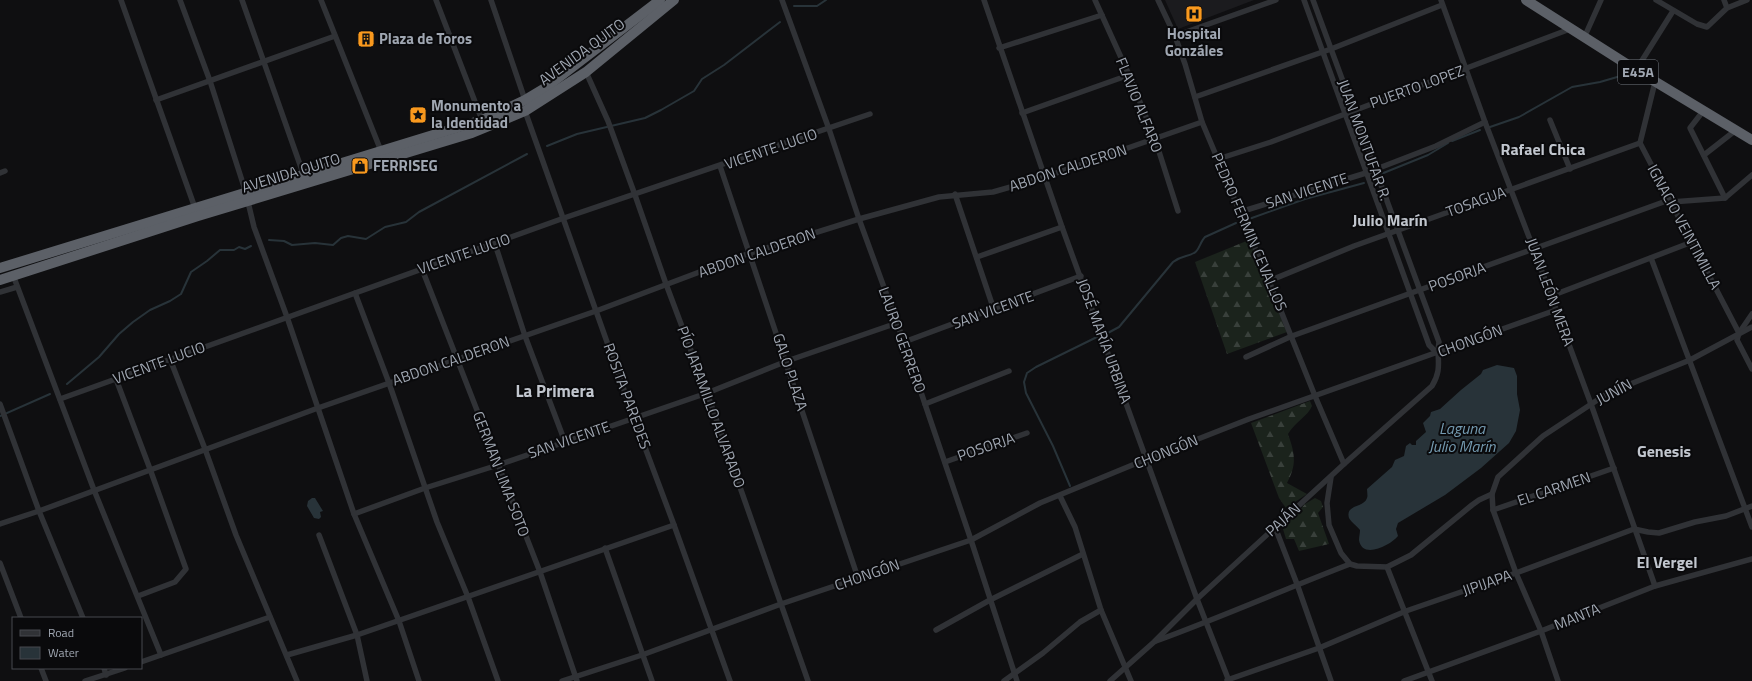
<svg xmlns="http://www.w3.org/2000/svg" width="1752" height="681" viewBox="0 0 1752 681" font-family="'Titillium Web',sans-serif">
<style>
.built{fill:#1b1b1e}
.forest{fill:url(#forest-firs)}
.water{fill:#283339}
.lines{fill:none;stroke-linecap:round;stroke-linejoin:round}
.stream{stroke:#283339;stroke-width:2}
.street{stroke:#303236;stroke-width:5.5}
.highway{stroke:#5c6067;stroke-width:10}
.labels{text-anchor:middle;stroke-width:4;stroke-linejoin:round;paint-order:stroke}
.shield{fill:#0a0a0c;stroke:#737880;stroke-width:1}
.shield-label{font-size:14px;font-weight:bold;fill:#a0a7b2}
.poi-label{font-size:15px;font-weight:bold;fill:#a0a7b2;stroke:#0a0a0c;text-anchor:start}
.street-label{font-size:15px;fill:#a0a7b2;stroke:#0a0a0c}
.neighbourhood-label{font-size:16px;font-weight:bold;fill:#c1c6ce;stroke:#0a0a0c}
.water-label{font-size:16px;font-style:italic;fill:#749ab0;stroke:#0a0a0c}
.quarter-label{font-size:17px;font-weight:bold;fill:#c1c6ce;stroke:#0a0a0c}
</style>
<defs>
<pattern id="forest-firs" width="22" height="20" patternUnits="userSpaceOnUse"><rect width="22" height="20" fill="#1b231c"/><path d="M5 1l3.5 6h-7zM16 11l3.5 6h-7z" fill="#39403b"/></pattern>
</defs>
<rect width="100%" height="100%" fill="#0f0f11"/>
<path class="built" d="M1165 0H1254L1178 29Z"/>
<g class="forest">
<path d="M1249 240 1287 332 1227 354 1195 262Z"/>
<path d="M1310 401 1312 406C1308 416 1295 422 1288 434 1295 454 1297 464 1287 483L1307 494 1286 508 1279 498 1251 423Z"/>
<path d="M1315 498 1321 501 1323 507 1318 513 1329 544 1299 551 1294 539H1286L1283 529 1305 504Z"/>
</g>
<g class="water">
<path d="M1497 365 1514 368 1517 376V394L1520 410 1516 431 1509 443 1481 468 1445 495 1398 523 1396 529 1398 536C1391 545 1362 560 1359 540 1359 537 1360 533 1360 530 1357 526 1351 522 1349 518 1345 504 1364 508 1367 498 1368 496 1367 492 1367 489L1392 467 1395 460 1404 456 1406 446 1410 443 1412 445H1416V441L1426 432 1423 423 1430 416 1431 412 1440 409 1461 390 1481 374 1483 370Z"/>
<path d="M312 498H315L323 511 320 512 321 517 319 519 314 518 307 506 308 501Z"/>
</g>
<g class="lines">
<g class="stream">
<path d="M794 6H817L826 0"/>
<path d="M1490 127 1519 117 1572 87 1600 82 1624 75"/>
<path d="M1452 141 1480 130"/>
<path d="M547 146 577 134 645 118 661 110 694 91 702 79 724 65 780 22"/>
<path d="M1381 174 1428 155 1448 143"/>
<path d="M1249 219 1305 199 1364 183"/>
<path d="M269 240 284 241 292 245 315 243 333 245 341 238 348 236 366 239 385 227 406 222 419 212 527 154"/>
<path d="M1106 334 1119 327 1173 262C1182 255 1187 257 1194 253 1199 251 1200 242 1205 237L1236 223"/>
<path d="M67 384 99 357 119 334 133 322 150 310 170 301 181 294 191 272 207 261 220 250H234L239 247 245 249 251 246"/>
<path d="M0 416 50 394"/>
<path d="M1070 486 1053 446 1026 393 1024 382 1027 373 1036 367 1099 336"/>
</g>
<g class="street">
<path d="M121 0 195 208"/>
<path d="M180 0 210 81 246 193"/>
<path d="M242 0 304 176"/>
<path d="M321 0 381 151"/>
<path d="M436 0 482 120"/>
<path d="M491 0 525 100"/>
<path d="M782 0 829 129 859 219 904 342 971 540 1017 681"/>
<path d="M984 0 1062 227 1197 599 1229 681"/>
<path d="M1095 0 1129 75 1155 139 1178 211"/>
<path d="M1158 0 1175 36 1185 64 1202 122 1269 281 1315 396 1344 464"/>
<path d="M1304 0 1429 345 1437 353"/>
<path d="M1441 0 1485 122 1534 250 1591 404 1655 586"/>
<path d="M1656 0 1697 24 1707 27 1727 8 1747 0"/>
<path d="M1724 0 1727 8"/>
<path d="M1175 36 1276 0"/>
<path d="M1584 38 1601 0"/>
<path d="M999 48 1102 15"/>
<path d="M1636 70 1673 11"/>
<path d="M586 72 608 121 635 195 666 284 707 393 808 681"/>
<path d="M1655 82 1640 143 1739 333 1737 340 1752 369"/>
<path d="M1195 97 1331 49 1442 5"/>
<path d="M156 100 335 36"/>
<path d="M1704 110 1690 128 1725 198"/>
<path d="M525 111 634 418 674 525 730 681"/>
<path d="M1022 113 1129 75"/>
<path d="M1550 120 1570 169"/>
<path d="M1704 155 1736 130"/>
<path d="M1218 159 1271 142 1570 29"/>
<path d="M720 166 858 578"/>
<path d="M0 173 5 171"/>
<path d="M955 194 994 310"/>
<path d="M248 202 254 227 287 317 354 514 399 621 419 681"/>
<path d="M1671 202 1725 198 1752 175"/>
<path d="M1240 212 1366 173 1436 146 1485 122"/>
<path d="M495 244 525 336 565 442"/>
<path d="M977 257 1062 227"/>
<path d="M1651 258 1752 527"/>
<path d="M422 269 540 572 577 681"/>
<path d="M13 275 94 490 161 655"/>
<path d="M1269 281 1354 246 1640 143"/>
<path d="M0 292 17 287"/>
<path d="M355 293 389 383 437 522 468 597 498 681"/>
<path d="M1551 296 1692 242"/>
<path d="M1739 333 1752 314"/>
<path d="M904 342 1081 276"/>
<path d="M1246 357 1292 336 1669 200"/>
<path d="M170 359 205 449 236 535 297 681"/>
<path d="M116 379 150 469 186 569 175 582 138 596"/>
<path d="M60 399 564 218 870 114"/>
<path d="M0 404 39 511 83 618"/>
<path d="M925 404 1009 371"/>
<path d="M945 462 1027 433"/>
<path d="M1331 477 1327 503 1329 525 1341 553 1350 564 1357 566 1387 567 1411 555 1472 505 1479 500 1492 494"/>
<path d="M1060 496 1075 527 1101 610 1131 681"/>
<path d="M1493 510 1614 468"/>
<path d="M354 514 425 488 498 465 707 393 787 361 897 323"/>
<path d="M0 524 39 511 318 408 596 311 750 253 859 219 939 197 993 192 1045 177 1202 122"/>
<path d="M1275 527 1297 584 1331 681"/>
<path d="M319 535 357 635 367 681"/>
<path d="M605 548 652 681"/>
<path d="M0 563 21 618"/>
<path d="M1387 567 1432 681"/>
<path d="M936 630 990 600 1083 554"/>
<path d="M1156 641C1222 617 1285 589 1350 564"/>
<path d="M287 655 357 635 674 525"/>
<path d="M141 662 270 617"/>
<path d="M41 668 46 681"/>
<path d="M104 668 106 675"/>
<path d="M1227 680 1319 648 1406 611 1516 573 1634 529 1648 532 1659 533 1695 522 1726 516 1752 506"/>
<path d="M85 681 125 668"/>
<path d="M562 681 642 655 781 604 971 540 1040 503 1147 459 1249 419 1556 310"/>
<path d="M1004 681 1043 653 1080 622 1101 610"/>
<path d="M1110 681 1154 642 1197 599 1344 464 1432 386C1443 368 1436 359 1439 342L1313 0"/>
<path d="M1404 681 1541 631 1655 586 1752 559"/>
<path d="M1558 681 1541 631 1516 573 1493 510 1492 494 1498 477 1543 436 1608 393 1690 360 1752 327"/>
</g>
<g class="highway">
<path d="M1526 0 1636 70 1752 140"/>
<path d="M0 268 482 120 525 100 545 88 660 0"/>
<path d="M0 280 198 216 472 133 525 111 586 72 674 0"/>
</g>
</g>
<defs>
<g id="hospital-square" transform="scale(0.9)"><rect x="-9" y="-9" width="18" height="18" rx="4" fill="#f9991e" stroke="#0a0a0c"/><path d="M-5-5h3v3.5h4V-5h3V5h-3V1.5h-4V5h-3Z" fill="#111"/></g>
<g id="building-square" transform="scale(0.9)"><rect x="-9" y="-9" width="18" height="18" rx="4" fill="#f9991e" stroke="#0a0a0c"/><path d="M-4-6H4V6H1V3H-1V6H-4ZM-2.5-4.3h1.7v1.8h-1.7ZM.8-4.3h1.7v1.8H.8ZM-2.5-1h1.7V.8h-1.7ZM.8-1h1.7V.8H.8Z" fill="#111"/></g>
<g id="sight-square" transform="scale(0.9)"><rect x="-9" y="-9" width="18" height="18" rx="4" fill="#f9991e" stroke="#0a0a0c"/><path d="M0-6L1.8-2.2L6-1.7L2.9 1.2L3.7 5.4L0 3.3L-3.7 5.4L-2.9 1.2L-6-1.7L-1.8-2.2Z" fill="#111"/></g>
<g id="shop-square" transform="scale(0.9)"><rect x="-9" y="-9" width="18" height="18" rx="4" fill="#f9991e" stroke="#0a0a0c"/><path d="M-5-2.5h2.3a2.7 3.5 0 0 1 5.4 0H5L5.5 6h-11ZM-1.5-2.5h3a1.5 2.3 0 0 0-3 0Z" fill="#111"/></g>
</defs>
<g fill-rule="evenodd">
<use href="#hospital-square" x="1194" y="14"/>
<use href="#building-square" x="366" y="39"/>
<use href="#sight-square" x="418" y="115"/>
<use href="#shop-square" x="360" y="166"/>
</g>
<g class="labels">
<rect class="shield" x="1618" y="60" width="40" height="24" rx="3"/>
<g class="shield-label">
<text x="1638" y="77">E45A</text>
</g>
<g class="poi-label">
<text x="1194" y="39" text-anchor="middle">Hospital<tspan x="1194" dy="17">Gonzáles</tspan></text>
<text x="379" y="44">Plaza de Toros</text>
<text x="431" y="111">Monumento a<tspan x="431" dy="17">la Identidad</tspan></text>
<text x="373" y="171">FERRISEG</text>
</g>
<g class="street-label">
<text transform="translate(582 52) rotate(-36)" y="5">AVENIDA QUITO</text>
<text transform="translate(1417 87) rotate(-20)" y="5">PUERTO LOPEZ</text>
<text transform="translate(1139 105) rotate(68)" y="5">FLAVIO ALFARO</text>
<text transform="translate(1364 140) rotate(70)" y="5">JUAN MONTUFAR R.</text>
<text transform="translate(771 149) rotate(-19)" y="5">VICENTE LUCIO</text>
<text transform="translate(1068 168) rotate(-18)" y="5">ABDON CALDERON</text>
<text transform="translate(291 173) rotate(-17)" y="5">AVENIDA QUITO</text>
<text transform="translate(1307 191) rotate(-18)" y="5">SAN VICENTE</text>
<text transform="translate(1476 202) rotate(-20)" y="5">TOSAGUA</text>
<text transform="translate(1684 227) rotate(62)" y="5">IGNACIO VEINTIMILLA</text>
<text transform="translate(1249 232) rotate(67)" y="5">PEDRO FERMIN CEVALLOS</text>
<text transform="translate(757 253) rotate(-19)" y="5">ABDON CALDERON</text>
<text transform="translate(464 254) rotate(-19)" y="5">VICENTE LUCIO</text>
<text transform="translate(1457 277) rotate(-20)" y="5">POSORJA</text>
<text transform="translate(1550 292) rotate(70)" y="5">JUAN LEÓN MERA</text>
<text transform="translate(993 310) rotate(-20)" y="5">SAN VICENTE</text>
<text transform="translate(902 340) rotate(70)" y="5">LAURO GERRERO</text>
<text transform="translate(1104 341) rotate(70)" y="5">JOSÉ MARÍA URBINA</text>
<text transform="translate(1470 341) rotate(-20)" y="5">CHONGÓN</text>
<text transform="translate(451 361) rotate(-19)" y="5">ABDON CALDERON</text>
<text transform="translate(159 363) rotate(-20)" y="5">VICENTE LUCIO</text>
<text transform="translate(790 372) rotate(72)" y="5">GALO PLAZA</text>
<text transform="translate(1614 392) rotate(-28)" y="5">JUNÍN</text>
<text transform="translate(627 396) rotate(70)" y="5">ROSITA PAREDES</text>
<text transform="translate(711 407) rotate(70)" y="5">PÍO JARAMILLO ALVARADO</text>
<text transform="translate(569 440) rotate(-19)" y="5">SAN VICENTE</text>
<text transform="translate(986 447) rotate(-19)" y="5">POSORJA</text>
<text transform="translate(1166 452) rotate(-22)" y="5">CHONGÓN</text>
<text transform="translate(501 474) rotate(69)" y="5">GERMAN LIMA SOTO</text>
<text transform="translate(1554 489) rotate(-19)" y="5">EL CARMEN</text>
<text transform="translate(1283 520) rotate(-42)" y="5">PAJÁN</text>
<text transform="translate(867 575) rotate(-19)" y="5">CHONGÓN</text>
<text transform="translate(1487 583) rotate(-19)" y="5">JIPIJAPA</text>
<text transform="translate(1577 617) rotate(-22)" y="5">MANTA</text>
</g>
<g class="neighbourhood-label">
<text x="1543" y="155">Rafael Chica</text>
<text x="1390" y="226">Julio Marín</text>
<text x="1664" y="457">Genesis</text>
<text x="1667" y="568">El Vergel</text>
</g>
<g class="water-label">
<text x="1462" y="434">Laguna<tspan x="1462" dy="18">Julio Marín</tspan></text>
</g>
<g class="quarter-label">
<text x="555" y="397">La Primera</text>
</g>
</g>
<rect x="12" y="617" width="130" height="52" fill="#0a0a0c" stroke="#46494e"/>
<rect x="20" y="630" width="20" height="6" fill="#303236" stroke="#46494e"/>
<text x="48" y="637" font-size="12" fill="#a0a7b2">Road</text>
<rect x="20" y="647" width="20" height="12" fill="#283339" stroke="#46494e"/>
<text x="48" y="657" font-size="12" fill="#a0a7b2">Water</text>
</svg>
